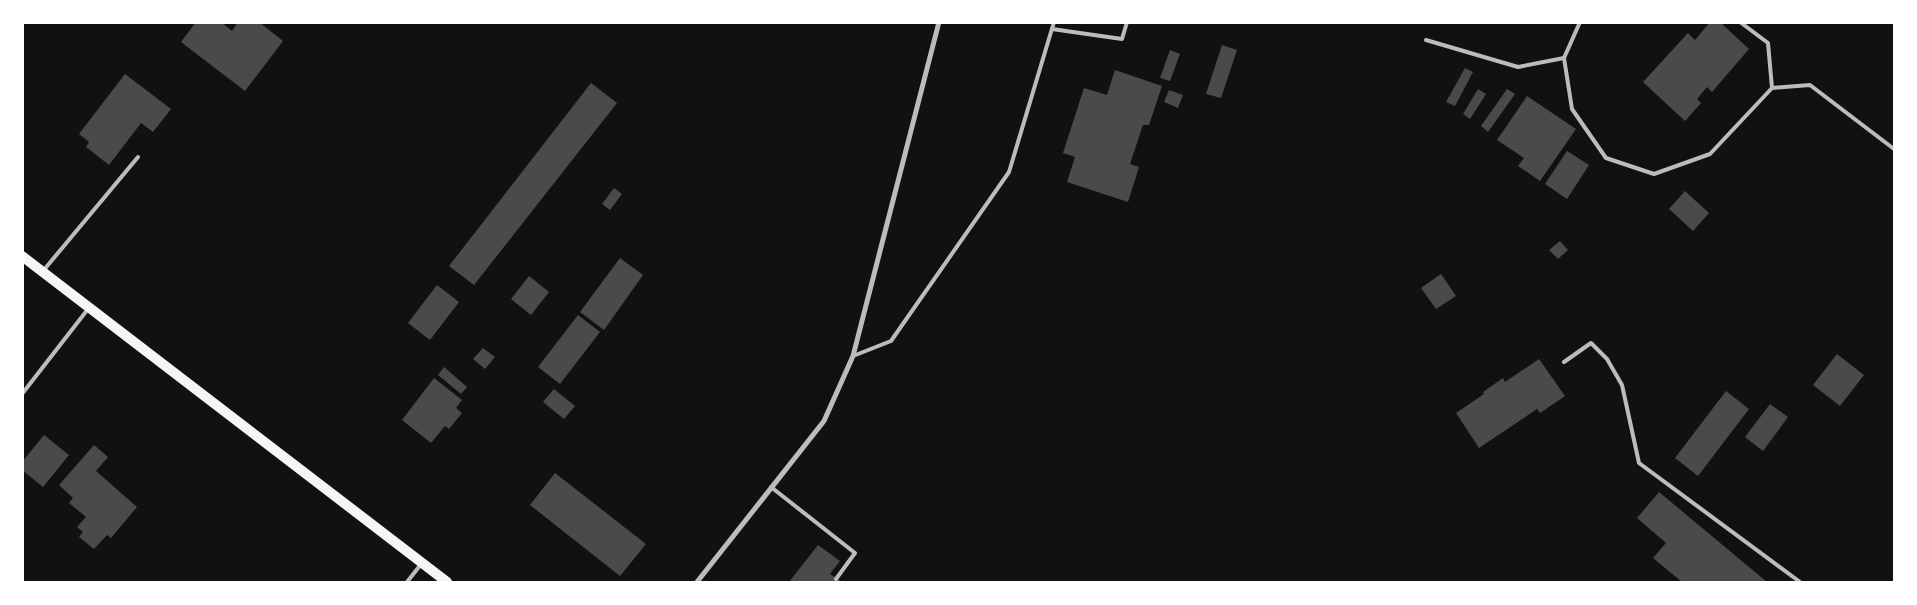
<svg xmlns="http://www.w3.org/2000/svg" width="1917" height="605" viewBox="0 0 1917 605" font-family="'Titillium Web',sans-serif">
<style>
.building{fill:#4a4a4a}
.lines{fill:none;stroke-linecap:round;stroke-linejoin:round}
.service{stroke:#bcbcbc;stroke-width:4}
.minor{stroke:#bcbcbc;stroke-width:5}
.secondary{stroke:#f5f5f5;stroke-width:10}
</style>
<rect width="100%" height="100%" fill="#111"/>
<g class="building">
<path d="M196 22H221L232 31 238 22H259L283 41 245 91 181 42Z"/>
<path d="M1710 22H1720L1749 49 1712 92 1707 87 1697 99 1701 103 1685 121 1643 82 1688 33 1695 40Z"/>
<path d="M1222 45 1237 50 1221 98 1206 94Z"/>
<path d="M1170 50 1180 54 1170 81 1160 78Z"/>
<path d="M1465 68 1473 72 1455 106 1446 102Z"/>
<path d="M1115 70 1162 86 1149 125H1143L1130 164 1139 167 1128 202 1067 182 1075 157 1063 153 1084 88 1107 95Z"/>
<path d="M125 74 171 109 153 132 141 123 109 165 86 147 89 142 79 134Z"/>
<path d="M591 83 617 103 474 285 449 266Z"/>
<path d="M1478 89 1486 94 1470 119 1463 114Z"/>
<path d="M1507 89 1515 94 1488 132 1481 126Z"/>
<path d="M1169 90 1183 95 1178 108 1164 102Z"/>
<path d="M1527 96 1576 129 1540 181 1518 166 1524 158 1497 140Z"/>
<path d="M1567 151 1589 165 1567 199 1545 184Z"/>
<path d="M614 188 622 194 610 210 602 204Z"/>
<path d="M1685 191 1709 213 1693 231 1669 209Z"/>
<path d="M1560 241 1568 250 1558 259 1549 250Z"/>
<path d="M620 258 643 275 604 330 580 312Z"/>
<path d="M1441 274 1456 296 1436 309 1421 288Z"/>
<path d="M529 276 549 292 531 315 511 299Z"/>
<path d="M437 285 459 302 430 340 408 323Z"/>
<path d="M578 315 600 332 560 384 538 367Z"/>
<path d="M483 348 495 357 485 369 473 359Z"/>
<path d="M1837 354 1864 375 1840 406 1813 385Z"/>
<path d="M1539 359 1565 396 1540 413 1537 409 1479 448 1456 413 1484 394 1483 392 1503 378 1505 382Z"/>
<path d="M444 367 467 387 461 394 438 375Z"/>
<path d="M434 378 462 400 456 408 462 413 449 429 445 426 431 443 402 420Z"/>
<path d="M554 389 575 406 564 419 543 402Z"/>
<path d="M1726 391 1749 409 1698 476 1675 458Z"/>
<path d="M1770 404 1788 417 1763 451 1745 437Z"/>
<path d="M44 435 69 455 43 487 22 470V462Z"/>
<path d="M94 445 108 457 96 471 137 507 111 538 107 535 94 549 79 537 83 532 77 527 86 517 69 503 73 498 59 485Z"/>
<path d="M555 473 646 544 620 576 530 505Z"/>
<path d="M1659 492 1767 582H1682L1653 558 1666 543 1637 518Z"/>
<path d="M818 545 840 561 830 574 842 582H789Z"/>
</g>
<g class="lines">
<g class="service">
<path d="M1580 22 1564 58 1572 109 1606 158 1654 174 1710 154 1772 88 1810 85 1894 149"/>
<path d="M1740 22 1768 43 1772 88"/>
<path d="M1052 29 1122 39 1127 22"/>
<path d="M1426 40 1518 67 1564 58"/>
<path d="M43 271 138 157"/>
<path d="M853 356 891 341 1009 172 1054 22"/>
<path d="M1564 362 1591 343 1607 359 1622 385 1639 463 1800 582"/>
<path d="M22 394 88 309"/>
<path d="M771 487 855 553 836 579"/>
<path d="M407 582 422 563"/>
</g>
<path class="minor" d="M697 582 824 421 853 356 939 22"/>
<path class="secondary" d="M22 256 447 582"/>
</g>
<rect width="1917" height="605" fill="none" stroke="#ffffff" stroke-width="48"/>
</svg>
